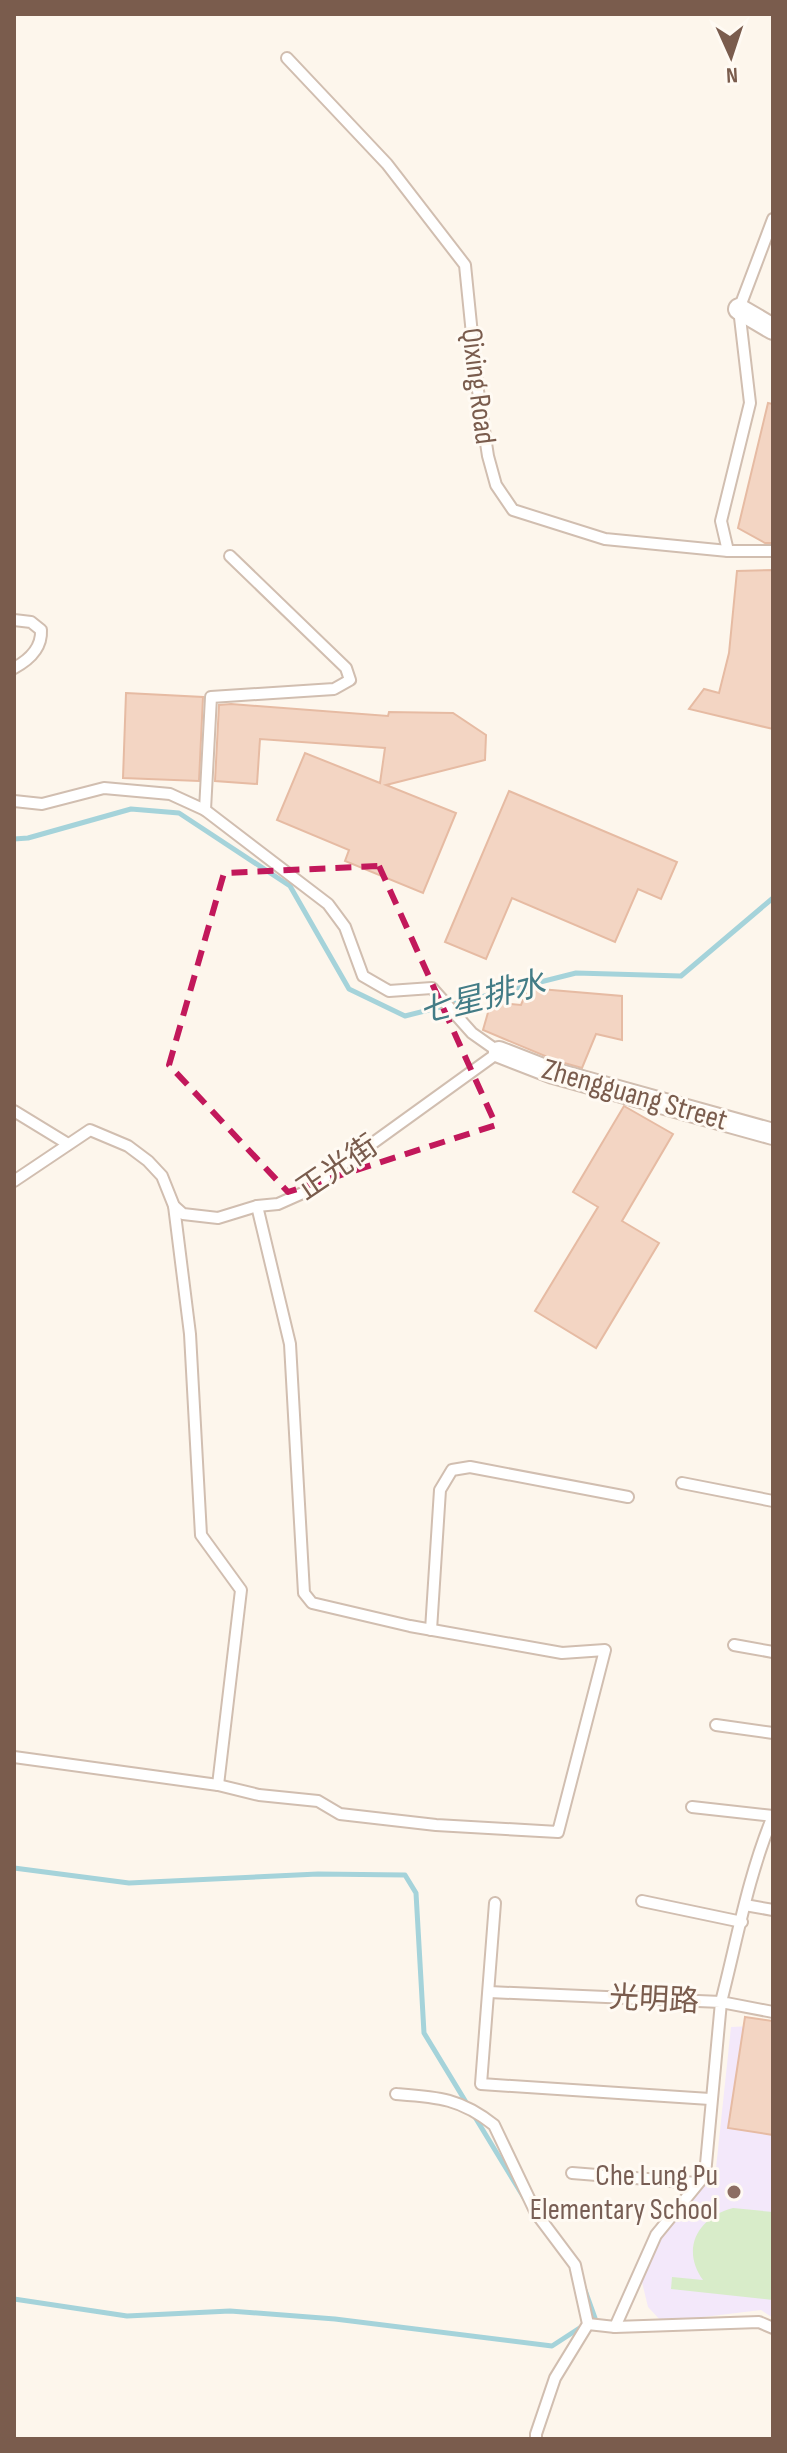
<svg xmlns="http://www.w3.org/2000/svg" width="787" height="2453" viewBox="0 0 787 2453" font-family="'Sofia Sans Condensed','Noto Sans TC',sans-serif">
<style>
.education{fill:#f3e8fa}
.green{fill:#d8ecc9}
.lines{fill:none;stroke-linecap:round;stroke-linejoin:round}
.stream{stroke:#a5d3da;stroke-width:5}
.building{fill:#f3d5c3;stroke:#e6bba3;stroke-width:2}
.lane-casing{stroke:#d1beb0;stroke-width:14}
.street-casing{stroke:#d1beb0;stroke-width:24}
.lane{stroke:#fff;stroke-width:10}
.street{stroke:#fff;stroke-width:20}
.marked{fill:none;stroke:#c2185b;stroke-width:6;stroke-dasharray:16 10;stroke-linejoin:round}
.education-dot{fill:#8d6e63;stroke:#fffaf3;stroke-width:3}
.labels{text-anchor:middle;stroke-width:6;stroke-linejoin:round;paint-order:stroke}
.street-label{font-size:30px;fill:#7a5c4d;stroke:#fffaf3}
.education-label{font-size:30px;fill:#785e54;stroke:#fffaf3;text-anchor:end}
.water-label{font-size:32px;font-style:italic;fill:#437c86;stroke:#fffaf3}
</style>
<rect width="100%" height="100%" fill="#fdf6ec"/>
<path class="education" d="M773 2025V2318L761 2310 662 2322 648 2307 641 2278 655 2245 674 2217 716 2168 731 2027Z"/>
<path class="green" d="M733 2208 773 2212V2300L671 2289 672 2277 703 2280C680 2248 699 2217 733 2208Z"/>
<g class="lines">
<g class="stream">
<path d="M14 839 28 838 131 809 179 813 290 886 349 989 405 1016 576 973 681 976 773 898"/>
<path d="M14 1868 129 1883 318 1874 405 1875 416 1893 424 2033 529 2206"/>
<path d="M14 2299 127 2316 230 2311 335 2319 552 2346 595 2318 585 2290"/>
</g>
</g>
<g class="building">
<path d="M768 403 773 404V543H765L738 528Z"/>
<path d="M773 570V729L689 709 704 689 719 693 729 653 737 571Z"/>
<path d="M126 693 203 697 199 781 123 778Z"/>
<path d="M231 704 388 716 389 712 453 713 486 735 485 760 386 785 456 813 423 893 345 861 349 850 277 820 305 753 380 783 385 748 260 739 257 784 215 781 219 705Z"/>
<path d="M509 791 677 862 661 899 638 889 615 942 512 898 486 959 445 942Z"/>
<path d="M528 988 622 996V1040L596 1034 582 1068 557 1061 483 1030 491 1002 521 1005Z"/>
<path d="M624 1106 673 1134 622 1221 659 1243 596 1348 535 1311 598 1207 573 1192Z"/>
<path d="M745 2017 773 2021V2135L728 2128Z"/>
</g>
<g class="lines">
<g class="lane-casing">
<g id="lane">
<path d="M287 58 387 164 465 265 477 384 488 456 496 485 513 510 605 539 728 551H773"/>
<path d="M728 551 721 521 750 403 739 309 773 219"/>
<path d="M14 620 31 622 41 630C42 648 29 660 14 668"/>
<path d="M14 801 42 804 104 788 170 794 205 810 328 904 345 927 363 976 389 991 432 988 472 1033 499 1052 305 1192 278 1204 257 1206 218 1218 183 1214 174 1206 162 1176 148 1161 128 1146 90 1130 14 1181"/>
<path d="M205 810 211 697 334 689 350 680 346 668 230 556"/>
<path d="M14 1111 68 1144"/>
<path d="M174 1206 190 1334 201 1535 241 1590 218 1785"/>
<path d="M682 1483 773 1501"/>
<path d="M431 1630 440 1490 452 1470 470 1467 628 1497"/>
<path d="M734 1645 773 1652"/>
<path d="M716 1725 773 1733"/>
<path d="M14 1757 218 1785 259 1795 318 1801 340 1814 436 1825 558 1832 605 1650 562 1653 410 1626 312 1603 304 1593 290 1344 257 1206"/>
<path d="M692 1807 773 1816C748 1876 737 1940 721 2002L773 2012"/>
<path d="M642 1901 742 1922"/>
<path d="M495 1903 481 2084 710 2099"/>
<path d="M745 1905 773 1910"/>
<path d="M489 1992 721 2002 705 2175 656 2235 615 2327"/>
<path d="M396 2094C437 2097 460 2098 494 2125L536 2213 575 2265 588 2324 555 2378 536 2434V2439"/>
<path d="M572 2173 697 2183"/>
<path d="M588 2324 615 2327 759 2322 773 2328"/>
</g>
</g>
<g class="street-casing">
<g id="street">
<path d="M739 309 773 329"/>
<path d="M499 1052 553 1073 773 1134"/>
</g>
</g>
<use href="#lane" class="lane"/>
<use href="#street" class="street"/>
</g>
<path class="marked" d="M379 866 496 1125 288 1192 169 1065 224 873Z"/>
<circle class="education-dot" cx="734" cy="2192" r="8"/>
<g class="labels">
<g class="street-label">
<text transform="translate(479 386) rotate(83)" y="10">Qixing Road</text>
<text transform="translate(635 1094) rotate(16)" y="10">Zhengguang Street</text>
<text transform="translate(337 1167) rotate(-34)" y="10">正光街</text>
<text transform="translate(654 1999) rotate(3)" y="10">光明路</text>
</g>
<g class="education-label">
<text x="718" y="2185">Che Lung Pu<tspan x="718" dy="34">Elementary School</tspan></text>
</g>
<g class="water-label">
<text transform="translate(482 997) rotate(-14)" y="11">七星排水</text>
</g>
</g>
<rect width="787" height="2453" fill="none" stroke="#7a5c4d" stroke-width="32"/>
<g transform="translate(731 56) rotate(177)" stroke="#fffaf3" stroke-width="6" paint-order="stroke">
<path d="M0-6L14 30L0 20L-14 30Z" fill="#7a5c4d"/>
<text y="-12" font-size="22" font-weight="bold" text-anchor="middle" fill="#7a5c4d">N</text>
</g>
</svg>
